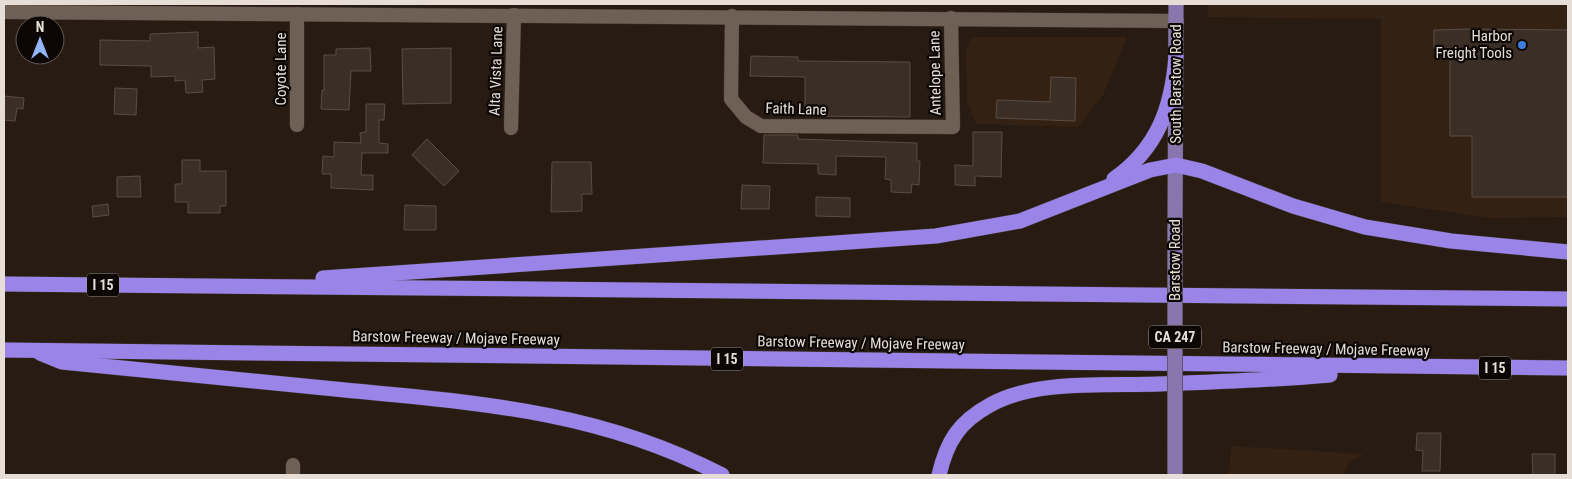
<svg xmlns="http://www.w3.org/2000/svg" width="1572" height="479" viewBox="0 0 1572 479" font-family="'Roboto Condensed',sans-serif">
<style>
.built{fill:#332114}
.building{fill:#3b2e25;stroke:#5b4d43}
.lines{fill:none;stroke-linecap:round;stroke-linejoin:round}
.street-casing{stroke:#3e3530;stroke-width:15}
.primary-casing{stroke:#3e3530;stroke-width:16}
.highway-casing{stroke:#3e3530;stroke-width:16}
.street{stroke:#6f6056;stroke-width:14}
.primary{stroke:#8976ae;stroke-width:15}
.highway{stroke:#9b84e8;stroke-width:15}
.primary-bridge-casing{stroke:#3e3530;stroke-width:16;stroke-linecap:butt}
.primary-bridge{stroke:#8976ae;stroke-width:15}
.shop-dot{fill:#3f7fe0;stroke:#0c0704;stroke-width:2}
.labels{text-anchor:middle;stroke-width:4.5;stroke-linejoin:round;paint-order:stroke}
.shield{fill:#0c0704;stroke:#a59d98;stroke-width:1}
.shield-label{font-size:14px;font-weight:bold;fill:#e6ddd7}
.poi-label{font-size:15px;fill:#e6ddd7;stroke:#0c0704;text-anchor:end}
.street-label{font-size:15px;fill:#e6ddd7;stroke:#0c0704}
</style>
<rect width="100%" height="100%" fill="#271b12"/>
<g class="built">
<path d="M1208 4H1568V217L1490 218 1381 202V19L1208 17Z"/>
<path d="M974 37H1127L1103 95 1078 127 976 124 967 102 966 53 969 41Z"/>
<path d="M1231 446 1364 454 1353 460 1347 467 1344 475H1229Z"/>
</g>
<g class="building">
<path d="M1471 29 1568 30V197H1472V136H1450V48H1434V30Z"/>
<path d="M198 32V48L214 47 215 79 202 80 203 92 186 93 185 80 175 81V76L151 77V66L100 65V40L150 41V34Z"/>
<path d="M370 48 371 71H351L349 110 321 109 322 90H324V55H336V49Z"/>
<path d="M451 48V103L403 104 402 49Z"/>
<path d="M751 56 798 57V61L910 62V117L805 116V77L750 76Z"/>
<path d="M1051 77 1076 78 1075 121 996 118 997 100 1050 102Z"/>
<path d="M115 88 137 89 136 115 114 114Z"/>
<path d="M4 96 24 98 23 109 17 108 15 121 4 120Z"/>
<path d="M366 104H385L384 120H379V143L388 144V153H362L361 175H373V190L331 188V174H322L323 156 334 157V142L361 143 360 133 366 132Z"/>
<path d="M973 132H1002L1001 177 975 176V186L955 185V165L973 166Z"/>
<path d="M764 135H798V139L917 143V161H920L919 185 912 184 911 193 891 192V180L885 179 886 157 836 156V175L818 174V164L763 163Z"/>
<path d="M427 139 459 171 444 186 412 155Z"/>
<path d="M182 160H200V171H226V206H220V213H188V202H175V184H182Z"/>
<path d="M552 162H591L592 194H582V211L551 212Z"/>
<path d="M140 176 141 197H117V177Z"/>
<path d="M742 185 770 186 769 209H741Z"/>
<path d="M816 197 850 198V217L816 216Z"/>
<path d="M108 204 109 215 93 217 92 206Z"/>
<path d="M405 205 436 206V230H404Z"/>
<path d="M1417 433H1441L1440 471H1422L1423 451 1416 450Z"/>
<path d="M1532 454H1555V475H1533Z"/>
</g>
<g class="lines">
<g class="street-casing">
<g id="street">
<path d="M4 12 1177 21"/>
<path d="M732 16 731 99 746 117 761 126 953 127 951 18"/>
<path d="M297 125V14"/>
<path d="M511 128 514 15"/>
<path d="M293 475V465"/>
</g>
</g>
<g class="primary-casing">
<g id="primary">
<path d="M1175 232 1176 4"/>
<path d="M1175 475V442"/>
</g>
</g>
<g class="highway-casing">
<g id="highway">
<path d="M1114 179C1158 148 1172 107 1176 56"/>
<path d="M323 278 936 236 1020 221 1150 170 1176 165 1202 171 1293 206 1365 227 1451 241 1568 252"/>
<path d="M4 284 1568 299"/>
<path d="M4 350 1568 368"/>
<path d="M40 353 62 362C156 371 250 381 345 390 480 403 599 411 722 475"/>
<path d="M939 475C947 441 959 422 990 405 1036 379 1108 386 1159 384 1216 382 1273 380 1330 375"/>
</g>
</g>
<use href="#street" class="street"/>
<use href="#primary" class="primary"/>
<use href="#highway" class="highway"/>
<g class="primary-bridge-casing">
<path id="primary-bridge" d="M1175 442V232"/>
</g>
<use href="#primary-bridge" class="primary-bridge"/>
</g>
<circle class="shop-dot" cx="1522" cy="45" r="5"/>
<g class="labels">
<g class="shield">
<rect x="87" y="273.5" width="32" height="23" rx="4"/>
<rect x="1149" y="325.5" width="52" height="23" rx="4"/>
<rect x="711" y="347.5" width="32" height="23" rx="4"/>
<rect x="1479" y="356.5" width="32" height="23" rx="4"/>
</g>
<g class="shield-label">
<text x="103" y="290">I 15</text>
<text x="1175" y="342">CA 247</text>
<text x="727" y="364">I 15</text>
<text x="1495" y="373">I 15</text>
</g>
<g class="poi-label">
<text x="1512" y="41">Harbor<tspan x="1512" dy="17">Freight Tools</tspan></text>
</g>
<g class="street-label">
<text transform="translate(281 69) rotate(-90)" y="5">Coyote Lane</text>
<text transform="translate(496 71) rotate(-88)" y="5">Alta Vista Lane</text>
<text transform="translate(935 73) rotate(-91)" y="5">Antelope Lane</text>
<text transform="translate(1176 84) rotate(-90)" y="5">South Barstow Road</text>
<text transform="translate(796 109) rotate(2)" y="5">Faith Lane</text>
<text transform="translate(1175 260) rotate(-90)" y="5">Barstow Road</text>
<text transform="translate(456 338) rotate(1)" y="5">Barstow Freeway / Mojave Freeway</text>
<text transform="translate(861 343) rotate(1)" y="5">Barstow Freeway / Mojave Freeway</text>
<text transform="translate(1326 349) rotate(1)" y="5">Barstow Freeway / Mojave Freeway</text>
</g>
</g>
<rect width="1572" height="479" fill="none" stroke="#e6ddd7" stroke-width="10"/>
<g transform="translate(40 40)"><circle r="24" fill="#0c0704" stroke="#635d58"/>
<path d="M0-4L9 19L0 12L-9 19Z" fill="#95b6fd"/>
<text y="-8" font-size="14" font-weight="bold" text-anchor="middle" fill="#e6ddd7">N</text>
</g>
</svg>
